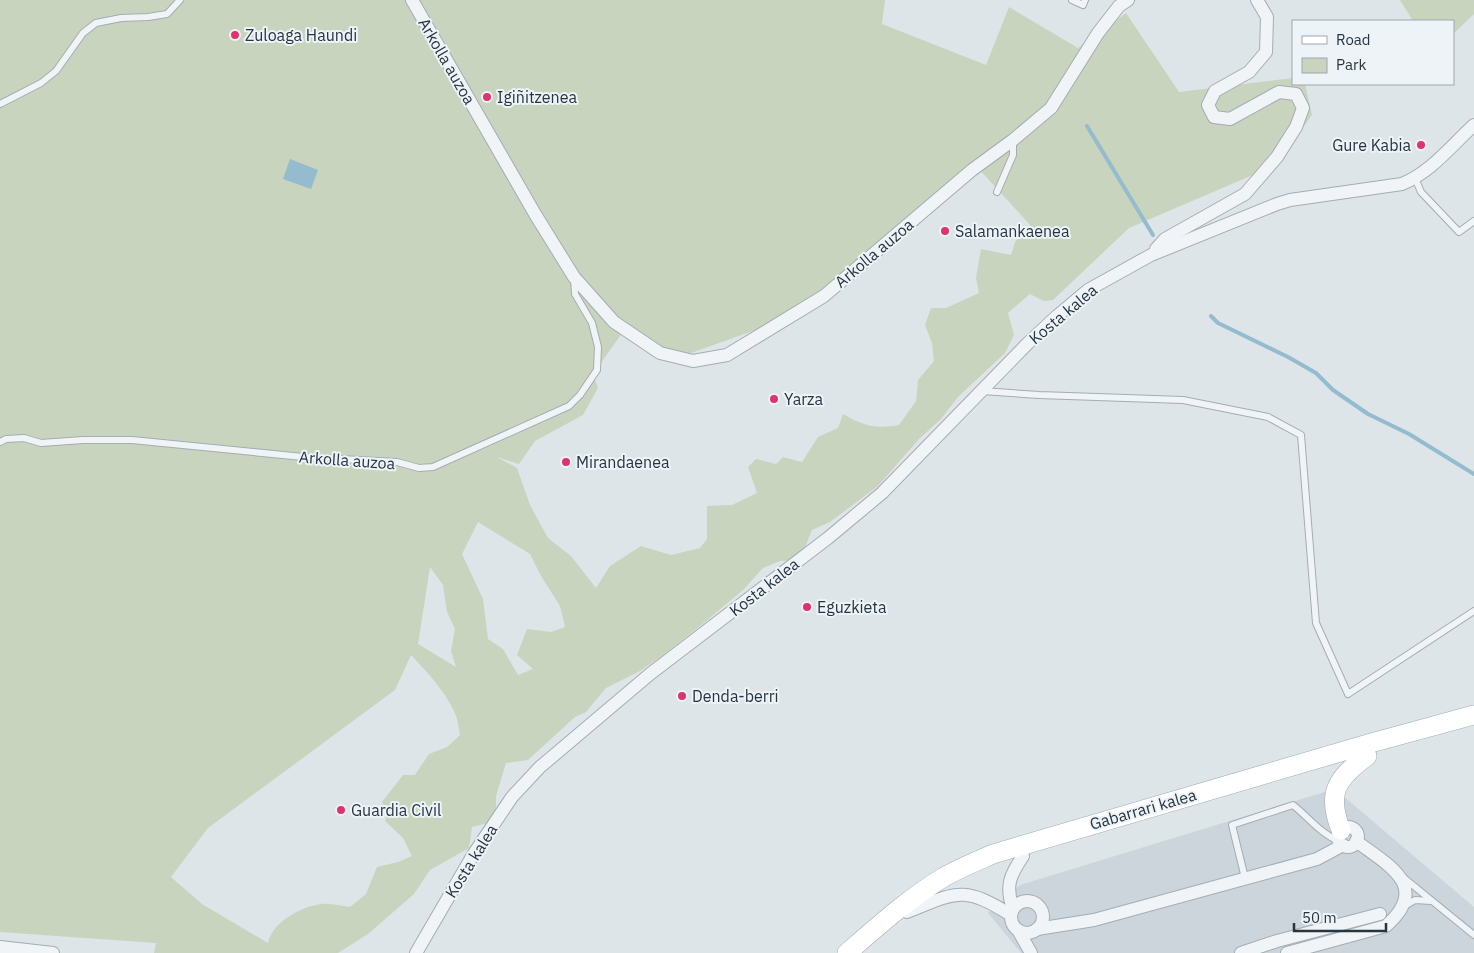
<svg xmlns="http://www.w3.org/2000/svg" width="1474" height="953" viewBox="0 0 1474 953" font-family="'IBM Plex Sans',sans-serif">
<style>
.built{fill:#ccd4dc}
.green{fill:#c8d4be;fill-rule:evenodd}
.water{fill:#95bbce}
.lines{fill:none;stroke-linecap:round;stroke-linejoin:round}
.stream{stroke:#95bbce;stroke-width:4}
.lane-casing{stroke:#a3adb4;stroke-width:8}
.street-casing{stroke:#a3adb4;stroke-width:14}
.primary-casing{stroke:#9cacb6;stroke-width:20}
.lane{stroke:#f1f4f7;stroke-width:6}
.street{stroke:#f1f4f7;stroke-width:12}
.primary{stroke:#fff;stroke-width:19}
.poi-dot{fill:#dd346f;stroke:#eef3f7;stroke-width:2}
.labels{text-anchor:middle;stroke-width:4;stroke-linejoin:round;paint-order:stroke}
.poi-label{font-size:16px;fill:#253542;stroke:#eef3f7;text-anchor:start}
.street-label{font-size:16px;fill:#253542;stroke:#eef3f7}
</style>
<rect width="100%" height="100%" fill="#dee5e9"/>
<path class="built" d="M1328 791 1343 796 1474 907V953H1021L988 913 1020 885Z"/>
<g class="green">
<path d="M0 0H885L882 24 986 65 1009 7 1078 48 1126 13 1179 92 1293 78V84H1305L1312 115 1276 165 1129 228 1053 300 1044 301 1030 294 1008 313 1014 335 1005 353 958 397 941 419 919 439 878 486 830 522 812 530 800 560 780 561 763 568 743 590 705 622 662 656 640 671 606 688 586 712 575 717 528 760 506 763 496 796V821L472 827 469 848 430 870 414 894 368 934 338 953H154L156 943 0 932ZM978 168 1031 226 1015 242 1011 255 981 249 976 278 979 293 946 308H931L925 325 932 343 934 361 918 380 916 401 899 425C874 429 864 426 843 414L838 428 818 437 802 462 783 457 776 464 756 459 748 467 757 493 732 505 707 506V539L700 548 671 555 641 546 610 566 596 588 571 556 548 538 530 505 517 468 497 457 519 464 535 441 583 415 598 388 593 374 625 329 680 357 761 328 824 296ZM478 522 530 554 541 576 560 606 565 627 551 632 527 629 517 655 533 669 518 675 503 649 488 639 483 599 462 554ZM430 567 443 585 447 612 455 629 451 651 456 667 418 644ZM411 655C426 671 448 694 456 716 458 721 459 729 460 735L447 747 429 754 415 775H403L382 802 388 813 385 821 403 838 412 856 398 862 377 867 366 894 350 907C341 906 331 903 322 904 302 906 272 922 268 943L202 904 171 877 208 828 395 690Z"/>
<path d="M1400 0H1474V14L1453 34V21H1413Z"/>
</g>
<path class="water" d="M290 159 318 170 311 189 283 179Z"/>
<g class="lines">
<g class="stream">
<path d="M1087 126 1153 235"/>
<path d="M1211 316 1218 323 1288 357 1316 373 1333 390 1368 414 1409 434 1474 474"/>
</g>
<g class="lane-casing">
<g id="lane">
<path d="M1072 0 1083 5 1085 0"/>
<path d="M0 104 41 83 56 71 83 33 96 23 121 18 148 17 167 14 180 0"/>
<path d="M1415 178 1421 192 1459 232 1474 221"/>
<path d="M997 192 1013 155V141"/>
<path d="M982 391 1039 395 1183 400 1268 417 1301 435 1316 623 1348 694 1474 611"/>
<path d="M0 442 6 439 24 438 41 443 83 440H132L303 457 397 462 419 468 433 467 569 406 580 395 597 370 598 347 592 323 575 294 574 278"/>
<path d="M1245 878 1232 825 1293 805C1307 816 1322 835 1339 841"/>
<path d="M1404 878 1474 935"/>
<path d="M1403 907 1415 900 1431 901"/>
</g>
</g>
<g class="street-casing">
<g id="street">
<path d="M412 0 535 214 574 277 614 322 660 353 693 361 727 355 824 296 972 170 1013 140 1051 108 1098 33 1119 6 1128 0"/>
<path d="M1156 249 1165 239 1245 194 1277 157 1296 127 1303 108 1296 94 1279 92 1230 119 1214 117 1208 105 1215 91 1249 72 1266 52 1267 17 1257 0"/>
<circle cx="1348" cy="837" r="10"/>
<circle cx="1027" cy="917" r="16"/>
<path d="M1013 909C1005 886 1010 875 1023 856"/>
<path d="M907 912C957 892 963 885 1011 915"/>
<path d="M1037 929 1094 920 1317 859 1343 845"/>
<path d="M1018 930 1031 953"/>
<path d="M0 947 53 953"/>
<path d="M416 953 473 855 512 797 540 767 650 674 828 538 882 493 1028 343 1057 316 1088 290 1151 255 1277 204 1290 200 1402 184C1431 172 1451 146 1474 125"/>
<path d="M1241 953 1277 941 1380 914"/>
<path d="M1287 953 1386 926C1431 886 1389 866 1356 841"/>
</g>
</g>
<g class="primary-casing">
<g id="primary">
<path d="M1341 830C1326 793 1337 778 1367 756"/>
<path d="M847 953C878 926 909 898 944 877 960 868 977 861 993 854L1371 743 1474 715"/>
</g>
</g>
<use href="#lane" class="lane"/>
<use href="#street" class="street"/>
<use href="#primary" class="primary"/>
</g>
<g class="poi-dot">
<circle cx="235" cy="35" r="5"/>
<circle cx="487" cy="97" r="5"/>
<circle cx="1421" cy="145" r="5"/>
<circle cx="945" cy="231" r="5"/>
<circle cx="774" cy="399" r="5"/>
<circle cx="566" cy="462" r="5"/>
<circle cx="807" cy="607" r="5"/>
<circle cx="682" cy="696" r="5"/>
<circle cx="341" cy="810" r="5"/>
</g>
<g class="labels">
<g class="poi-label">
<text x="245" y="41">Zuloaga Haundi</text>
<text x="497" y="103">Igiñitzenea</text>
<text x="1411" y="151" text-anchor="end">Gure Kabia</text>
<text x="955" y="237">Salamankaenea</text>
<text x="784" y="405">Yarza</text>
<text x="576" y="468">Mirandaenea</text>
<text x="817" y="613">Eguzkieta</text>
<text x="692" y="702">Denda-berri</text>
<text x="351" y="816">Guardia Civil</text>
</g>
<g class="street-label">
<text transform="translate(447 61) rotate(60)" y="6">Arkolla auzoa</text>
<text transform="translate(874 253) rotate(-40)" y="6">Arkolla auzoa</text>
<text transform="translate(1063 314) rotate(-40)" y="6">Kosta kalea</text>
<text transform="translate(347 460) rotate(4)" y="6">Arkolla auzoa</text>
<text transform="translate(764 587) rotate(-38)" y="6">Kosta kalea</text>
<text transform="translate(1143 809) rotate(-16)" y="6">Gabarrari kalea</text>
<text transform="translate(471 861) rotate(-58)" y="6">Kosta kalea</text>
</g>
</g>
<rect x="1292" y="20" width="162" height="65" fill="#eef3f7" stroke="#9ea7af"/>
<rect x="1302" y="36" width="25" height="8" fill="#ffffff" stroke="#9ea7af"/>
<text x="1336" y="45" font-size="15" fill="#253542">Road</text>
<rect x="1302" y="58" width="25" height="15" fill="#c8d4be" stroke="#9ea7af"/>
<text x="1336" y="70" font-size="15" fill="#253542">Park</text>
<path d="M1294 923v8h92v-8" fill="none" stroke="#253542" stroke-width="2.5"/>
<text x="1302" y="923" font-size="15" fill="#253542" stroke="#eef3f7" stroke-width="4" paint-order="stroke">50 m</text>
</svg>
